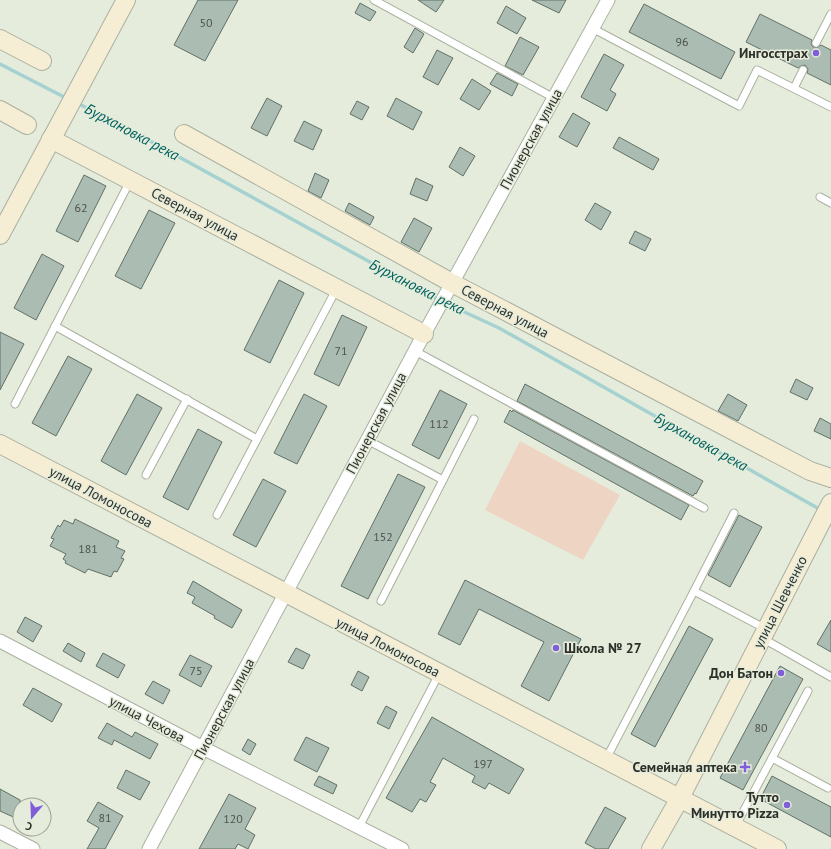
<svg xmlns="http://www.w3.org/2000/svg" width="831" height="849" viewBox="0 0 831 849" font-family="'PT Sans',sans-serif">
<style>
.green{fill:#eed5c3}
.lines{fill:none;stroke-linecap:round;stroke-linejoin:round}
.stream{stroke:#a5d2d0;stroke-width:3.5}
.building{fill:#abbcb2;stroke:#617067}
.lane-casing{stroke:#aab1a1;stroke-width:9}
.street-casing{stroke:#aab1a1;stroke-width:15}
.secondary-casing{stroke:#aab1a1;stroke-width:20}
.lane{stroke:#fff;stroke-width:7}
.street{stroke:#fff;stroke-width:13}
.secondary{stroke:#f5edd4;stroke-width:18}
.poi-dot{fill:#805ed8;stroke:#e5ecdb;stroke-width:1.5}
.labels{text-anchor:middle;stroke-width:3;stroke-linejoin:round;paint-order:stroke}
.number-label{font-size:12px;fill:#4d534c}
.poi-label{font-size:14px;font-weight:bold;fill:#2e302a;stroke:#e5ecdb;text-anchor:end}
.street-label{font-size:14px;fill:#2e302a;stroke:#e5ecdb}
.water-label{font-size:15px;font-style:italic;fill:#006260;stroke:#e5ecdb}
</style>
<rect width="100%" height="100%" fill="#e5ecdb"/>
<path class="green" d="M520 441 620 495 583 560 485 510Z"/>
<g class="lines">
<g class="stream">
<path d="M0 64 68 99"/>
<path d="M77 103 119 124 439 300"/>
<path d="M445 303 499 328 821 510"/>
</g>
</g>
<g class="building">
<path d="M198 0H238L205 61 174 45Z"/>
<path d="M418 0H444L436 12Z"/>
<path d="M532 0H566L559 13Z"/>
<path d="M360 3 376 12 370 21 355 13Z"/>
<path d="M644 4 735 52 721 79 629 32Z"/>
<path d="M506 6 526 18 517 34 497 23Z"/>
<path d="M760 14 812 40 811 44 813 47H818L821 45 831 50V85L807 73 808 69 805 65 801 66 798 68 746 42Z"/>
<path d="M415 28 424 34 413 53 404 47Z"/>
<path d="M520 37 539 47 523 75 505 66Z"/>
<path d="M437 50 453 58 438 85 423 77Z"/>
<path d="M604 54 624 65 610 90 616 94 607 111 581 97Z"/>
<path d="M497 73 518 84 512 96 490 84Z"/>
<path d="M472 79 491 91 479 110 460 99Z"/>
<path d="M267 98 282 106 267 136 251 128Z"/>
<path d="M396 98 422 112 413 130 387 116Z"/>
<path d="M357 101 369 107 362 120 350 114Z"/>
<path d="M573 113 590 123 577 147 559 137Z"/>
<path d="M304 121 322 130 313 150 294 141Z"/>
<path d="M619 137 659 159 653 170 613 148Z"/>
<path d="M460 147 475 156 463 176 449 167Z"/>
<path d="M315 173 329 180 321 198 308 191Z"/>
<path d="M84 175 106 186 78 242 56 231Z"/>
<path d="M416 178 433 186 427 201 410 194Z"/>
<path d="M349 203 374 217 370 225 345 211Z"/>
<path d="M595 203 611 212 601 230 585 220Z"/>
<path d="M149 210 175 223 141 289 115 276Z"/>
<path d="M414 218 432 228 419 252 401 242Z"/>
<path d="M635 231 651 239 645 251 629 243Z"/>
<path d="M42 254 64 266 36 320 14 308Z"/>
<path d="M279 280 304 293 270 363 244 350Z"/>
<path d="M342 315 367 327 339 386 314 374Z"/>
<path d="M0 332 24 344 0 390Z"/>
<path d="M68 356 92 369 56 436 32 423Z"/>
<path d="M796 379 813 388 807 400 790 392Z"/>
<path d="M525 384 703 481 696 494 695 493 693 496 517 401Z"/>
<path d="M440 390 467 404 439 459 412 445Z"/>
<path d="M137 394 162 408 126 475 101 461Z"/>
<path d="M304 394 327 406 297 464 274 453Z"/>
<path d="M728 394 747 405 738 421 718 411Z"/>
<path d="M510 410 512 412 513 410 689 505 681 520 504 422Z"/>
<path d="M820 418 831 424V439L814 431Z"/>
<path d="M198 429 222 442 188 510 163 497Z"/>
<path d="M398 474 425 487 368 599 341 586Z"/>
<path d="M263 479 286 491 256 547 233 535Z"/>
<path d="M739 515 762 527 730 587 708 575Z"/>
<path d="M75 519 119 541 116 547 125 551 121 558 124 559 117 572 114 571 111 577 88 569 85 573 65 563 66 561 63 559 66 554 50 546 54 539 51 538 58 525 60 527 64 520 73 524Z"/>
<path d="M465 580 581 639 549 701 521 686 544 642 479 609 460 645 438 634Z"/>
<path d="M193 581 242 610 232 628 214 618 215 616 192 603 195 597 187 593Z"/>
<path d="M25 617 42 626 33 642 17 632Z"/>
<path d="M831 620V652L817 644Z"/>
<path d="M689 626 713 639 655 747 631 734Z"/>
<path d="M68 643 85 653 81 662 63 651Z"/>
<path d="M296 648 310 655 303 669 288 662Z"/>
<path d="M103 653 125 665 118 678 96 666Z"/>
<path d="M190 655 212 666 201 687 179 675Z"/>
<path d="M780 666 803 679 743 790 720 778Z"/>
<path d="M358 671 369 677 362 691 351 685Z"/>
<path d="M153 681 170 690 163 704 145 694Z"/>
<path d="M33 688 62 704 52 722 23 705Z"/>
<path d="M386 706 397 712 389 729 377 723Z"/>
<path d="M432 717 524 769 509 794 489 783 485 789 472 782 475 776 443 758 430 782 436 785 426 802 420 799 412 812 386 798Z"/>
<path d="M107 723 132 737 135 732 158 744 150 759 114 740 112 745 98 738Z"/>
<path d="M306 737 329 748 317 772 294 760Z"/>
<path d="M248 739 256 744 250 755 242 750Z"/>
<path d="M126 770 150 782 140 800 117 788Z"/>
<path d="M319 776 337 785 333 794 314 785Z"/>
<path d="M772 776 831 807V837L760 799Z"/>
<path d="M0 789 20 800V820L0 811Z"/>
<path d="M229 794 256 808 245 829 255 835 248 849 238 844 235 849H199Z"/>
<path d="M98 802 123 816 105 849H87L99 828 87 821Z"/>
<path d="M605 807 626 818 608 849H596L585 843Z"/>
</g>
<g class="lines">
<g class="lane-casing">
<g id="lane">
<path d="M374 0 554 98"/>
<path d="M592 28 739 106 757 70 831 107"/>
<path d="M816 43 831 14"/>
<path d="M794 88 803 70"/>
<path d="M820 197 831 203"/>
<path d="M55 326 257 439"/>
<path d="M415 351 704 508"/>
<path d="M15 404 130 181"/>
<path d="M367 440 443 480 381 601"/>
<path d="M146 475 187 399"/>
<path d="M443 480 474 419"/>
<path d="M217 515 337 288"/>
<path d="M694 591 734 513"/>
<path d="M762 638 831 677"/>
<path d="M772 758 828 788"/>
<path d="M606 759 694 591 766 629"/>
<path d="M359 827 439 674"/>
<path d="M735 827 808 691"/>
</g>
</g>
<g class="street-casing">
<g id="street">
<path d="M0 641 203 748 402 849"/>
<path d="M0 832 33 849"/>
<path d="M149 849 424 334 608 0"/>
</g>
</g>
<g class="secondary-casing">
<g id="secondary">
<path d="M0 39 42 61"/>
<path d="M0 110 27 125"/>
<path d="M184 134 452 283 810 471 831 478"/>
<path d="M51 139 424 334"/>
<path d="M0 235 126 0"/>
<path d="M0 444 777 849"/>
<path d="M651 849 680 798 831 503"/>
</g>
</g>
<use href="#lane" class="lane"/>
<use href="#street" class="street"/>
<use href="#secondary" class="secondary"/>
</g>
<g class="poi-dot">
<circle cx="816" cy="53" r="4"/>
<circle cx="556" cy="648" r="4"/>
<circle cx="781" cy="673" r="4"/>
<path d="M743 761h4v4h4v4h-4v4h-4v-4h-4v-4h4z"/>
<circle cx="787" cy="805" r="4"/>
</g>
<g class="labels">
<g class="number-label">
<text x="206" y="27">50</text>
<text x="682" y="46">96</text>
<text x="81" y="212">62</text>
<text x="341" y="355">71</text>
<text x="439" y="428">112</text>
<text x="383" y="541">152</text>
<text x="88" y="553">181</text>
<text x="196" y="675">75</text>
<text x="761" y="732">80</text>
<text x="483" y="768">197</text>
<text x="105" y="822">81</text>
<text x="233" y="823">120</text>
</g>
<g class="poi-label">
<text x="808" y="58">Ингосстрах</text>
<text x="564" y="653" text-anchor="start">Школа № 27</text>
<text x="773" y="678">Дон Батон</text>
<text x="737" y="772">Семейная аптека</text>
<text x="779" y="802">Тутто<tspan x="779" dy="16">Минутто Pizza</tspan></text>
</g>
<g class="street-label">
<text transform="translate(531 139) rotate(-61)" y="5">Пионерская улица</text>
<text transform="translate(195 214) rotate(28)" y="5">Северная улица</text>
<text transform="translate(505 311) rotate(28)" y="5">Северная улица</text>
<text transform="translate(376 423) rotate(-62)" y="5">Пионерская улица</text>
<text transform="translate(101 497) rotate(28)" y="5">улица Ломоносова</text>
<text transform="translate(780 602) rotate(-63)" y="5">улица Шевченко</text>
<text transform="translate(388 647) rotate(27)" y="5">улица Ломоносова</text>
<text transform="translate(224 709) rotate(-62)" y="5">Пионерская улица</text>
<text transform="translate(147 719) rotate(28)" y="5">улица Чехова</text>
</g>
<g class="water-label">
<text transform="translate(132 132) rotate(28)" y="5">Бурхановка река</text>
<text transform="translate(417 287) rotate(27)" y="5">Бурхановка река</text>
<text transform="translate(701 442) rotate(29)" y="5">Бурхановка река</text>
</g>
</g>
<g transform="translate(32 817) rotate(199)"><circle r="19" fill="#e5ecdb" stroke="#9ca194"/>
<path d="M0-3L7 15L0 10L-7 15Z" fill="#805ed8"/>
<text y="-6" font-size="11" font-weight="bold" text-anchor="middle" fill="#2e302a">С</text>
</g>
</svg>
